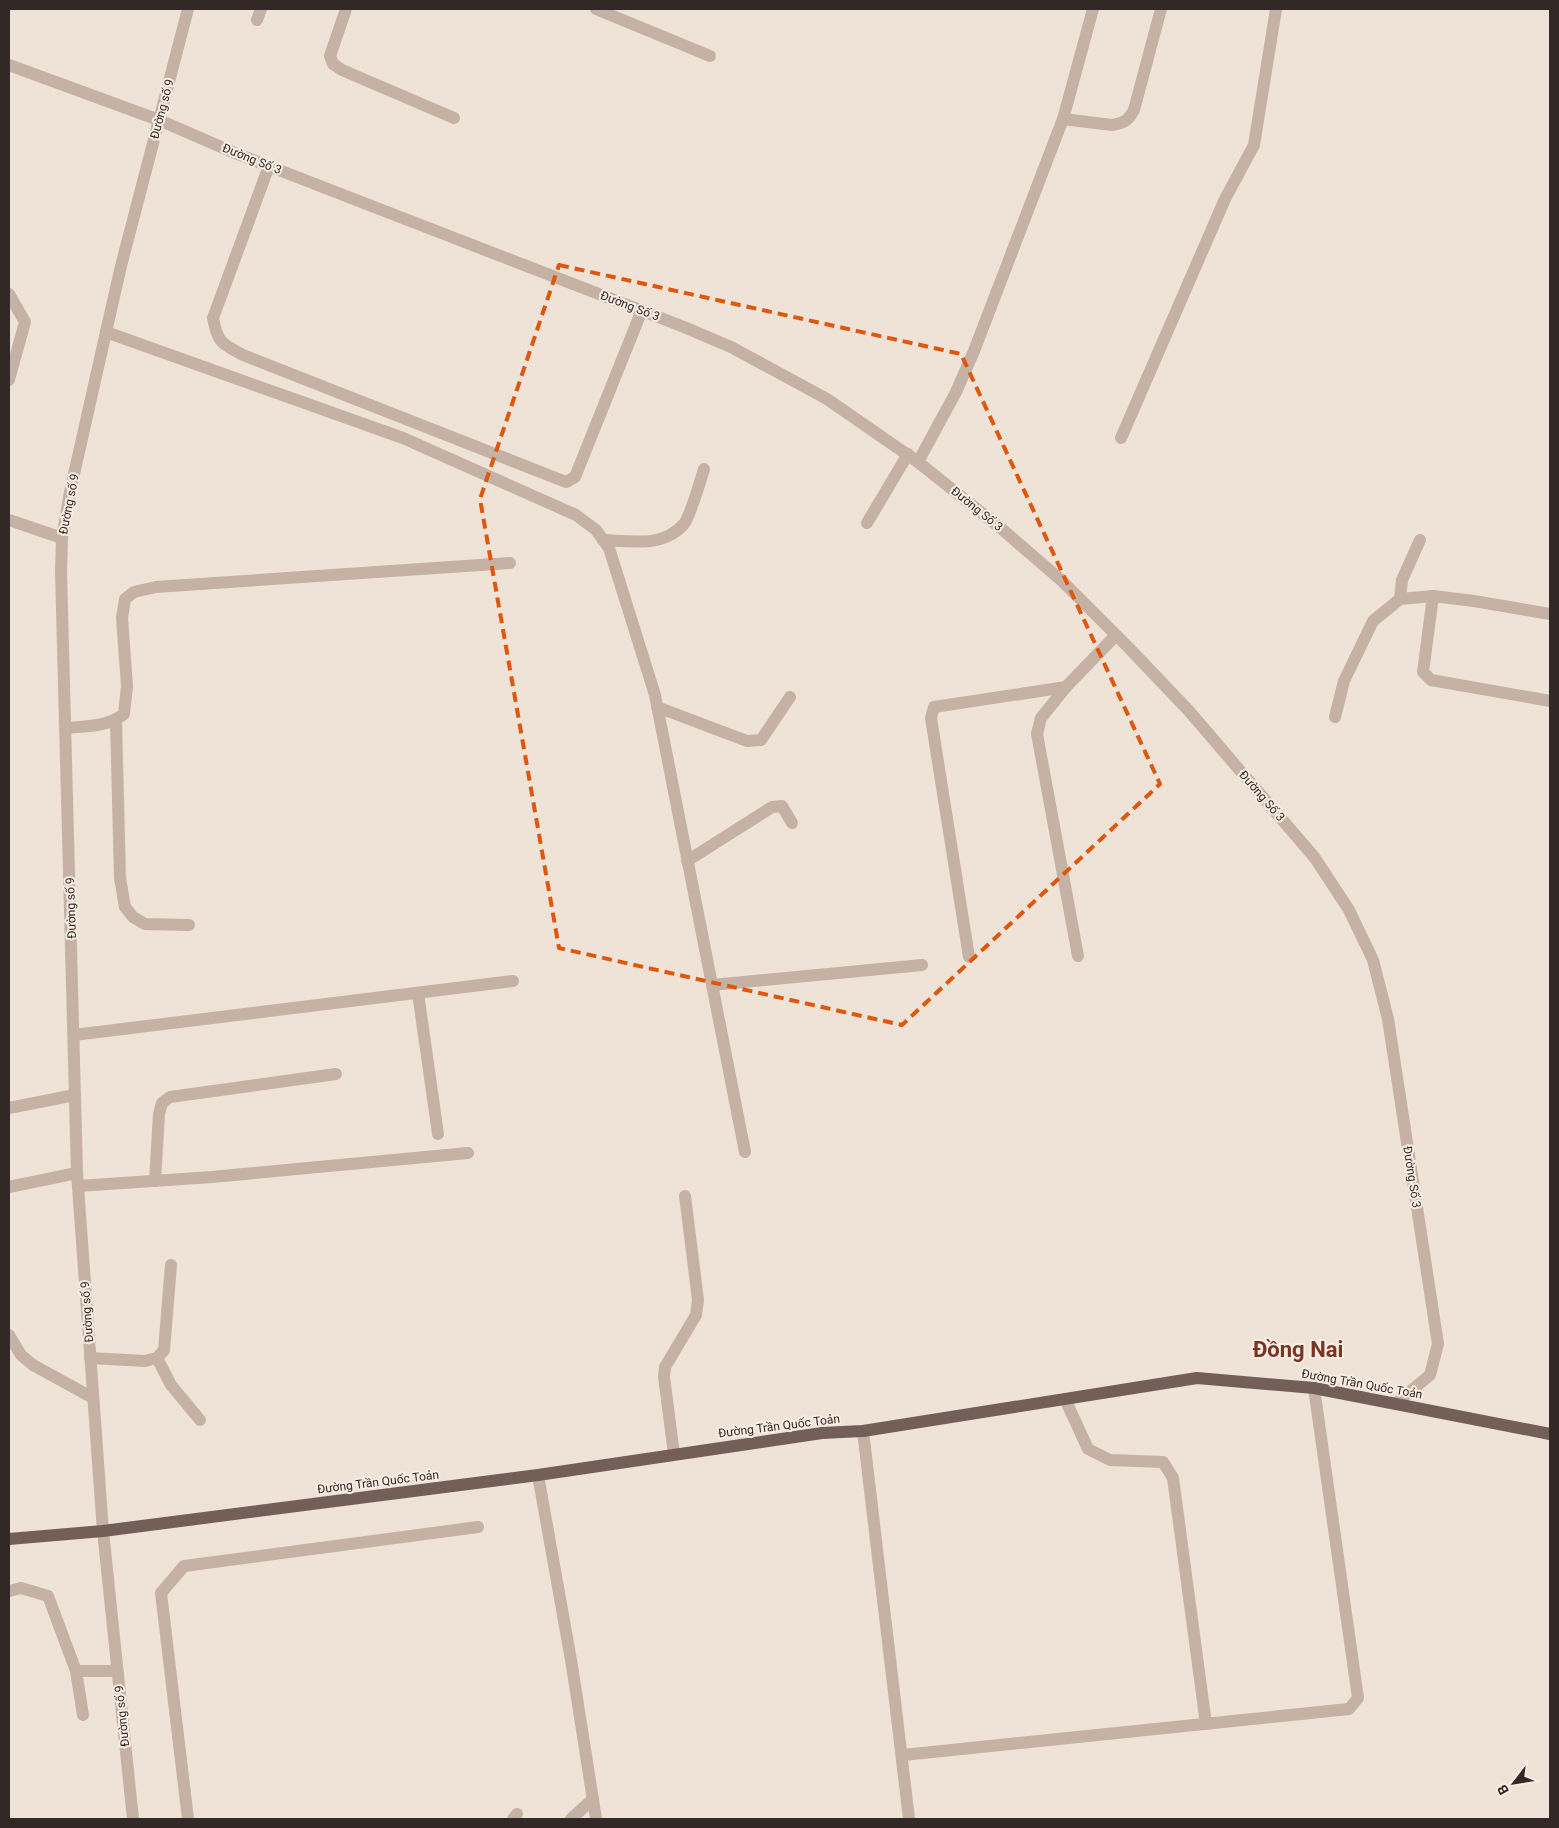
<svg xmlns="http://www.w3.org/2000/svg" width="1559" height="1828" viewBox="0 0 1559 1828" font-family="Roboto,sans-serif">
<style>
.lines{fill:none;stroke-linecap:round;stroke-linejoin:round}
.minor{stroke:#c5b2a4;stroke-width:12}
.major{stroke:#735f57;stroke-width:12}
.marked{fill:none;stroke:#df570d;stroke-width:4;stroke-dasharray:10 6;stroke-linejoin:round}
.labels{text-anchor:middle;stroke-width:4;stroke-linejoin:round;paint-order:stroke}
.street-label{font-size:12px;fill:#322825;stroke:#f7ede3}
.town-label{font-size:22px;font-weight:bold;fill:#7b3424;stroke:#f7ede3}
</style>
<rect width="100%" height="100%" fill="#efe2d7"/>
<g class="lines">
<g class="minor">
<path d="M346 9 330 56 333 64 342 70 454 118"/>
<path d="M596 9 710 56"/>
<path d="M257 20 261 9"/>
<path d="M9 65 159 120 235 153 684 327 731 347 827 399 918 462 1003 530 1062 581 1129 648 1189 711 1315 858 1349 910 1373 960 1388 1019 1438 1344 1430 1375 1395 1404"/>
<path d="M1063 119 1112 125C1124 123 1129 120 1134 110L1161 9"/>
<path d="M269 166 213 318C218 344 222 343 243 355L566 482 575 477 642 310"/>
<path d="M9 294 25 322 9 380"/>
<path d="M106 332 403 438 576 515 596 530 609 548 655 695 745 1152"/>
<path d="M1121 438 1225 199 1254 145 1276 9"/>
<path d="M918 462 956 392 974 351 1063 119 1093 9"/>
<path d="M9 520 62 538"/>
<path d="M867 523 908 454"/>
<path d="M603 540C631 541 663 548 684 524 689 518 701 479 704 469"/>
<path d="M1433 596 1423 672 1431 680 1550 701"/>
<path d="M1400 599 1402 580 1420 540"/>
<path d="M657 707 747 741 761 740 790 697"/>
<path d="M1335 717 1344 681 1373 621 1400 599 1433 596 1474 601 1550 614"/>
<path d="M116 721 120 878 125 907 133 917 145 924 189 925"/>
<path d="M66 728C86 726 108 727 124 714L127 686 122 618 125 599 134 592 156 587 510 563"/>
<path d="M687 861 772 807 782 806 792 823"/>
<path d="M1078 956 1037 734 1041 718 1066 687 1116 635"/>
<path d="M969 957 931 718 934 707 1066 687"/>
<path d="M712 985 922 965"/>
<path d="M418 993 438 1134"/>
<path d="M74 1035 513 981"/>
<path d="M9 1108 75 1095"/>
<path d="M155 1181 159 1114 162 1103 170 1097 336 1074"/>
<path d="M78 1186 212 1177 468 1153"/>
<path d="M9 1187 77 1173"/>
<path d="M9 1335 21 1355 33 1365 93 1398"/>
<path d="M90 1358 145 1361 157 1358 164 1350 171 1265"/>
<path d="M157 1358 171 1385 200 1420"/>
<path d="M1065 1399 1088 1449 1110 1460 1163 1462 1173 1478 1206 1724"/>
<path d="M863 1431 909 1819"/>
<path d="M674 1454 664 1377 665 1367 696 1315 698 1300 685 1196"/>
<path d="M538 1475 571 1660 596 1819"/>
<path d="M9 1591 21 1588 48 1596 76 1671 83 1715"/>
<path d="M76 1671H117"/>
<path d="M903 1755 1349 1709 1358 1698 1314 1388"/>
<path d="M133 1819 103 1531 77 1173 61 572 62 538 70 492 106 332 121 266 188 9"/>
<path d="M188 1819 161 1593 184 1566 478 1527"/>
<path d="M513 1819 517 1814"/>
<path d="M571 1819 593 1799"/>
</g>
<path class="major" d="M9 1539 103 1531 538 1475 822 1433 863 1431 1197 1378 1314 1388 1550 1434"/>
</g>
<path class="marked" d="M559 265 961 354 1160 784 902 1025 559 948 480 499Z"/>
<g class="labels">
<g class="street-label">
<text transform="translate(162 109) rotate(-75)" y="4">Đường số 9</text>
<text transform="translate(252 159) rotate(22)" y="4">Đường Số 3</text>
<text transform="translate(630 306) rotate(21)" y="4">Đường Số 3</text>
<text transform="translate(69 504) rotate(-79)" y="4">Đường số 9</text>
<text transform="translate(977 509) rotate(39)" y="4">Đường Số 3</text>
<text transform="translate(1262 796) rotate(49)" y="4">Đường Số 3</text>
<text transform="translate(71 908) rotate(-92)" y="4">Đường số 9</text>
<text transform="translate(1412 1177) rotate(81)" y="4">Đường Số 3</text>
<text transform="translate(87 1312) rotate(-94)" y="4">Đường số 9</text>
<text transform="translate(1362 1384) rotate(10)" y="4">Đường Trần Quốc Toản</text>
<text transform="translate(779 1426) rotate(-7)" y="4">Đường Trần Quốc Toản</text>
<text transform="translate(378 1482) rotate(-7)" y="4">Đường Trần Quốc Toản</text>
<text transform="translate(122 1716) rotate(-96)" y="4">Đường số 9</text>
</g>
<g class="town-label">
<text x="1298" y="1357">Đồng Nai</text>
</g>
</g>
<rect width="1559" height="1828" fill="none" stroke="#322825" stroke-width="20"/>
<g transform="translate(1514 1783) rotate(239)" stroke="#f7ede3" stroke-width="4" paint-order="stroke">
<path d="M0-4L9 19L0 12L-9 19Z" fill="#322825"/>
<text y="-8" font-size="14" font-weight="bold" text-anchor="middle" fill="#322825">B</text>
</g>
</svg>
